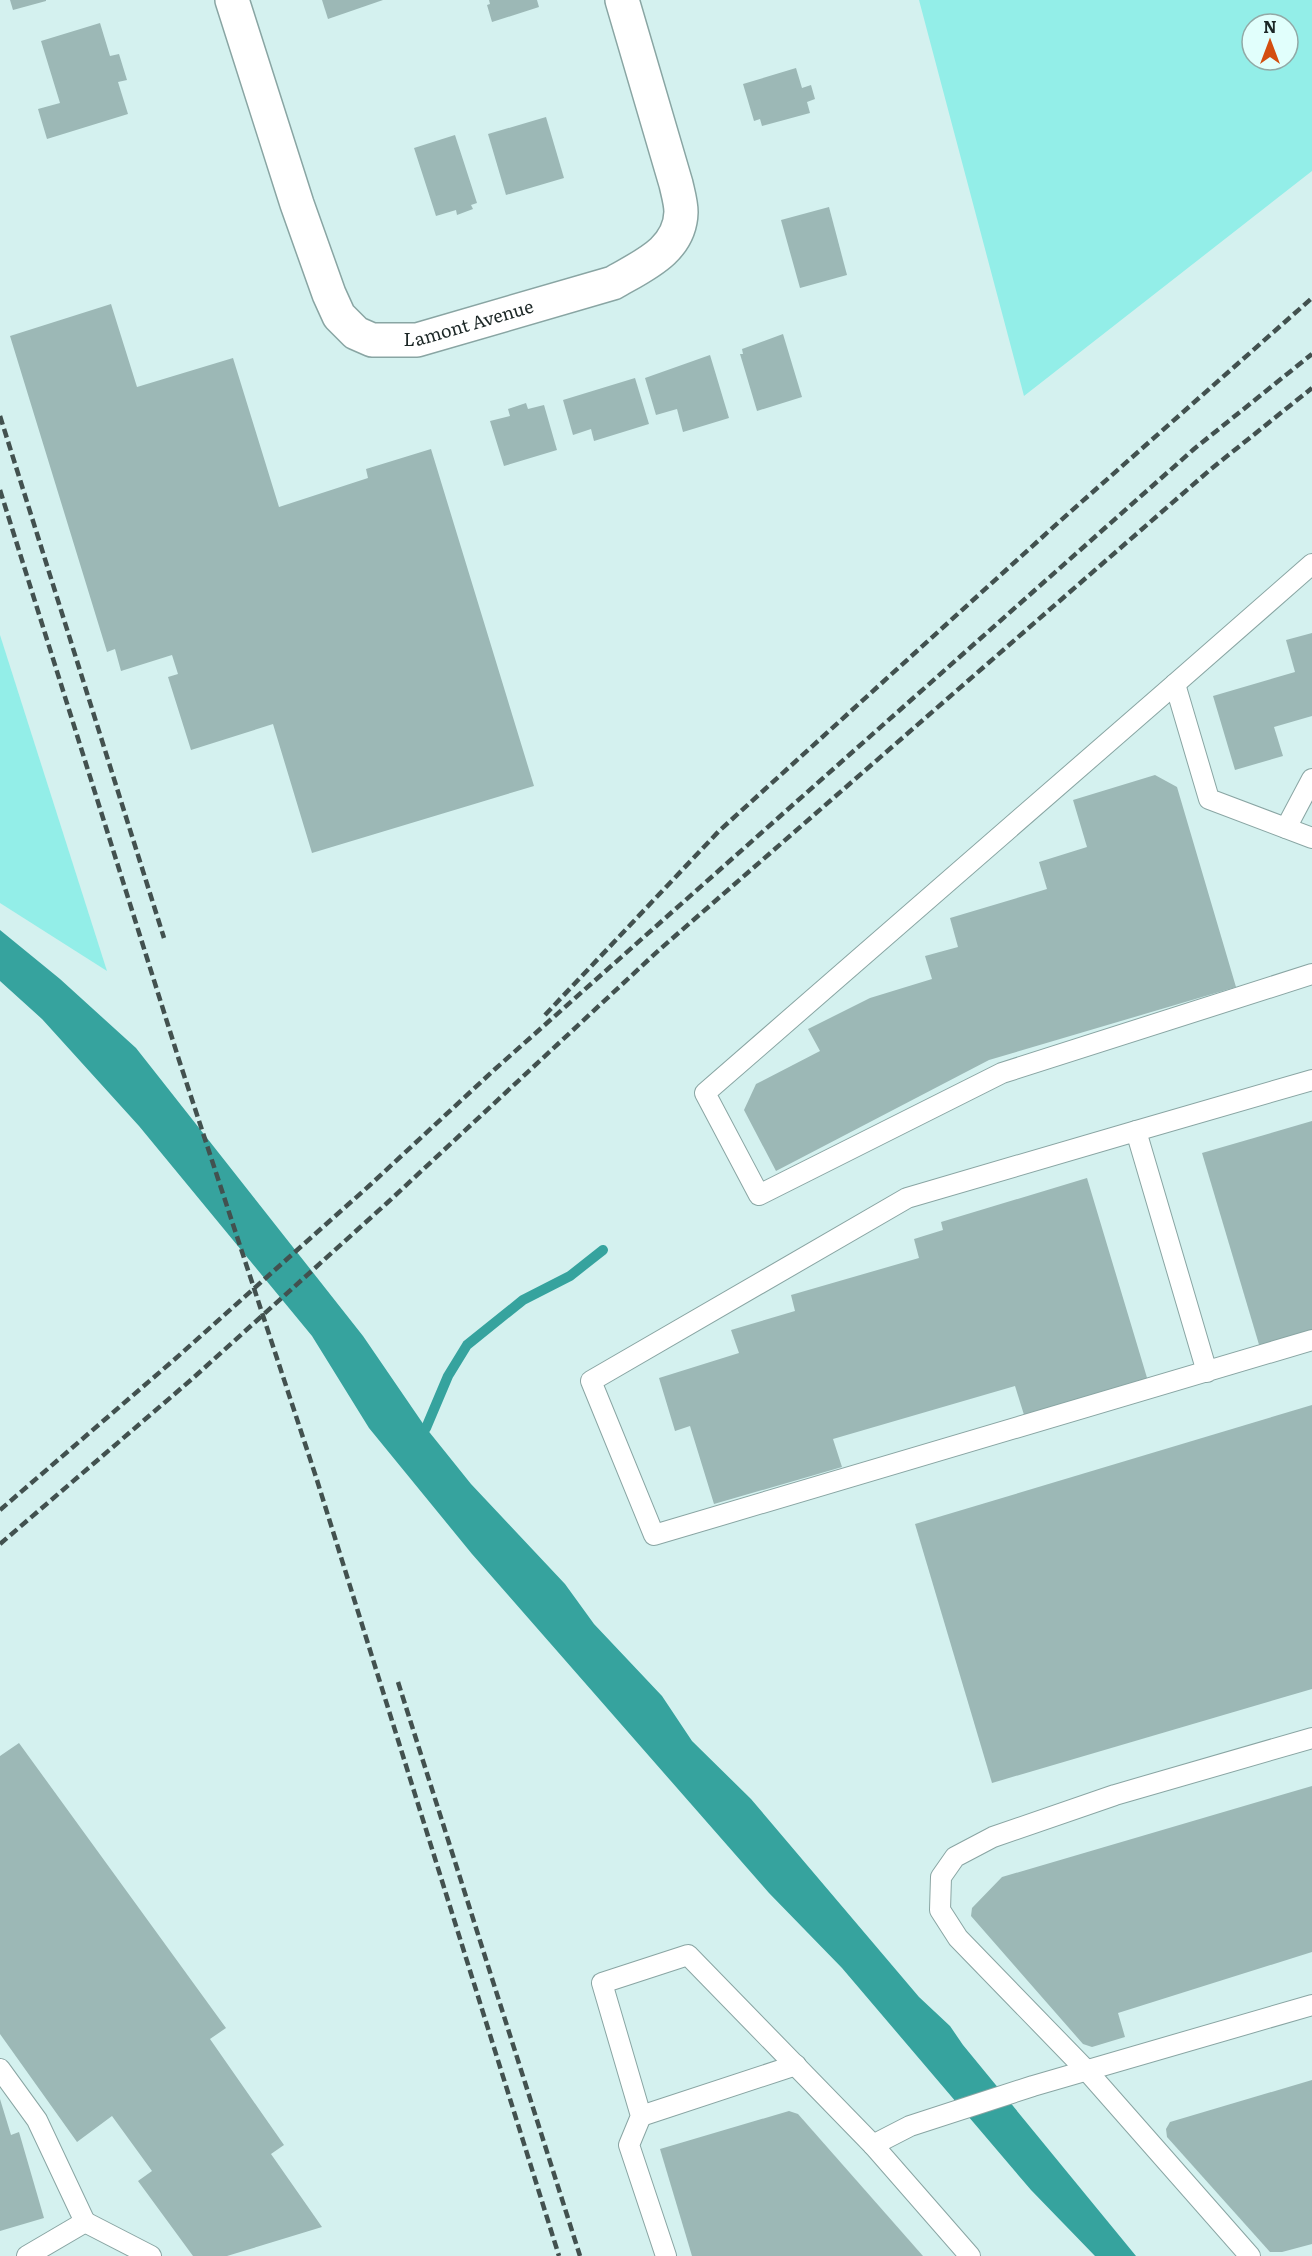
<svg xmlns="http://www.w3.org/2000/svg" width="1312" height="2256" viewBox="0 0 1312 2256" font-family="Literata,serif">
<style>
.green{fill:#93eee8;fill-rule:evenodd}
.water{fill:#36a39e}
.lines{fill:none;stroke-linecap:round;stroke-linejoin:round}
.stream{stroke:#36a39e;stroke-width:10}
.building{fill:#9cb8b6}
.service-casing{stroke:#89a5a3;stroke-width:22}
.minor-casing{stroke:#89a5a3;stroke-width:36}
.service{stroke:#fff;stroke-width:20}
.minor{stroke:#fff;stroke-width:33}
.rail{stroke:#42514f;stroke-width:4.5;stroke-dasharray:9 4.5;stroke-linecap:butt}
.labels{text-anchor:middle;stroke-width:6;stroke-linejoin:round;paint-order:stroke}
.street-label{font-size:18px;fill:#1c2726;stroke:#e1fffc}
</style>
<rect width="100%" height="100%" fill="#d4f1ef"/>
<g class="green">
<path d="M919 0H1312V171L1024 396ZM1252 24H1288V60H1252Z"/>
<path d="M0 635 107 971 0 903Z"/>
</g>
<path class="water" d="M0 930 60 979 136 1048 363 1336 426 1428 471 1484 565 1584 594 1624 662 1696 692 1741 751 1799 919 1997 950 2026 963 2045 1136 2256H1095L1031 2190 842 1968 769 1893 472 1554 369 1428 312 1336 139 1126 42 1019 0 981Z"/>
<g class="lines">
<path class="stream" d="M426 1428 448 1376 467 1345 523 1300 570 1276 603 1250"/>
</g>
<g class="building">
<path d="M10 0H46V1L13 10Z"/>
<path d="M322 0H383L328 19Z"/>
<path d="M489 0H537L539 7 492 22 487 5 490 4Z"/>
<path d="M100 23 110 56 119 54 127 80 118 82 128 114 47 139 38 109 60 103 41 41Z"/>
<path d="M796 68 802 88 811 85 815 99 807 102 810 113 762 126 760 119 754 121 743 84Z"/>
<path d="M546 117 564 178 506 195 488 134Z"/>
<path d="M455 135 477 203 471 205 473 209 457 215 456 210 436 216 414 148Z"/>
<path d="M829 207 847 275 800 288 781 220Z"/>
<path d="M111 304 137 387 233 358 279 507 368 478 366 469 431 449 534 786 312 853 273 724 191 750 168 677 178 674 172 655 121 671 115 649 107 652 10 336Z"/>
<path d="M783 334 802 397 757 411 740 354H743L742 349Z"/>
<path d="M710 355 729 418 683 432 677 409 656 415 645 378Z"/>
<path d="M635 378 649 424 594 441 591 429 573 435 563 400Z"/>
<path d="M526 403 528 409 544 405 557 450 504 466 490 421 510 416 508 409Z"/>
<path d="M1312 633V716L1274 727 1283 756 1235 770 1213 696 1295 672 1286 640Z"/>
<path d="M1155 775 1177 787 1236 987 989 1060 776 1171 744 1110 756 1084 820 1051 808 1029 870 998 932 979 925 956 958 947 950 918 1047 889 1039 862 1087 847 1073 800Z"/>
<path d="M1312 1121V1332L1260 1348 1202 1153Z"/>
<path d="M1087 1178 1148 1381 1025 1418 1015 1386 833 1439 842 1467 714 1504 690 1426 675 1431 659 1378 739 1353 731 1330 795 1311 791 1295 919 1258 914 1239 943 1230 941 1222Z"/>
<path d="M1312 1405V1689L992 1783 915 1524Z"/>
<path d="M19 1743 226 2028 210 2039 284 2145 271 2154 322 2227 227 2256H193L138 2181 152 2171 112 2116 77 2142 0 2034V1756Z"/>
<path d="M1312 1786V1952L1118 2013 1125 2037 1092 2047 1083 2044 971 1916 972 1908 1002 1877Z"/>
<path d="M1312 2080V2244L1282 2252H1270L1167 2137 1166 2129 1170 2122Z"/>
<path d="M0 2099 11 2135 19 2132 44 2218 0 2231Z"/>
<path d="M789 2111 798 2114 923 2256H692L660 2149Z"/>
</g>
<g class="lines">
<g class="service-casing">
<g id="service">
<path d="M1175 684 1312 564"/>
<path d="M1286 828 1312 779"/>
<path d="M1312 838 1209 799 1175 684 705 1093 759 1195 1002 1073 1312 974"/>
<path d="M1136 1131 1312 1080"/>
<path d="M1207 1372 1136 1131 907 1198 591 1381 654 1535 1312 1340"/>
<path d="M0 2069 37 2120 85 2222 27 2256"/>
<path d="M641 2116 796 2065"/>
<path d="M85 2222 151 2256"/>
<path d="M666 2256 629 2145 641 2116 602 1983 688 1955 873 2145"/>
<path d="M970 2256 873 2145 910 2126 1033 2086 1312 2005"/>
<path d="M1250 2256 1088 2072 958 1938 940 1910 941 1877 955 1857 993 1837 1115 1795 1312 1738"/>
</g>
</g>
<g class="minor-casing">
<g id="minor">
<path id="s1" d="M232 0 297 204 329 294 339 316 356 333 372 340H417L613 283C642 266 680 251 681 212 681 203 678 193 676 184L622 0"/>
</g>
</g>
<use href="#service" class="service"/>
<use href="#minor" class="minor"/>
<g class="rail">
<path d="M0 416 164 938"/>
<path d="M0 490 179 1060 316 1477 559 2256"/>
<path d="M545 1015 719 831 1060 521 1312 298"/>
<path d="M0 1510 175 1359 370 1185 494 1070 1194 449 1312 354"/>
<path d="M0 1544 192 1379 387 1203 659 950 1211 469 1312 388"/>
<path d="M398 1682 580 2256"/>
</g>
</g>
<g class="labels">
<g class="street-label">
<text dy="6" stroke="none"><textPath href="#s1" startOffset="474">Lamont Avenue</textPath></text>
</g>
</g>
<g transform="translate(1270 42)"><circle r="28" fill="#e1fffc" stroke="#92a9a6" stroke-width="1.5"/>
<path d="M0-4.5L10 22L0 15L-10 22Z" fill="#d34e0f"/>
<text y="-9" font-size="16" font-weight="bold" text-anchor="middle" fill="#1c2726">N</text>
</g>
</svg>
